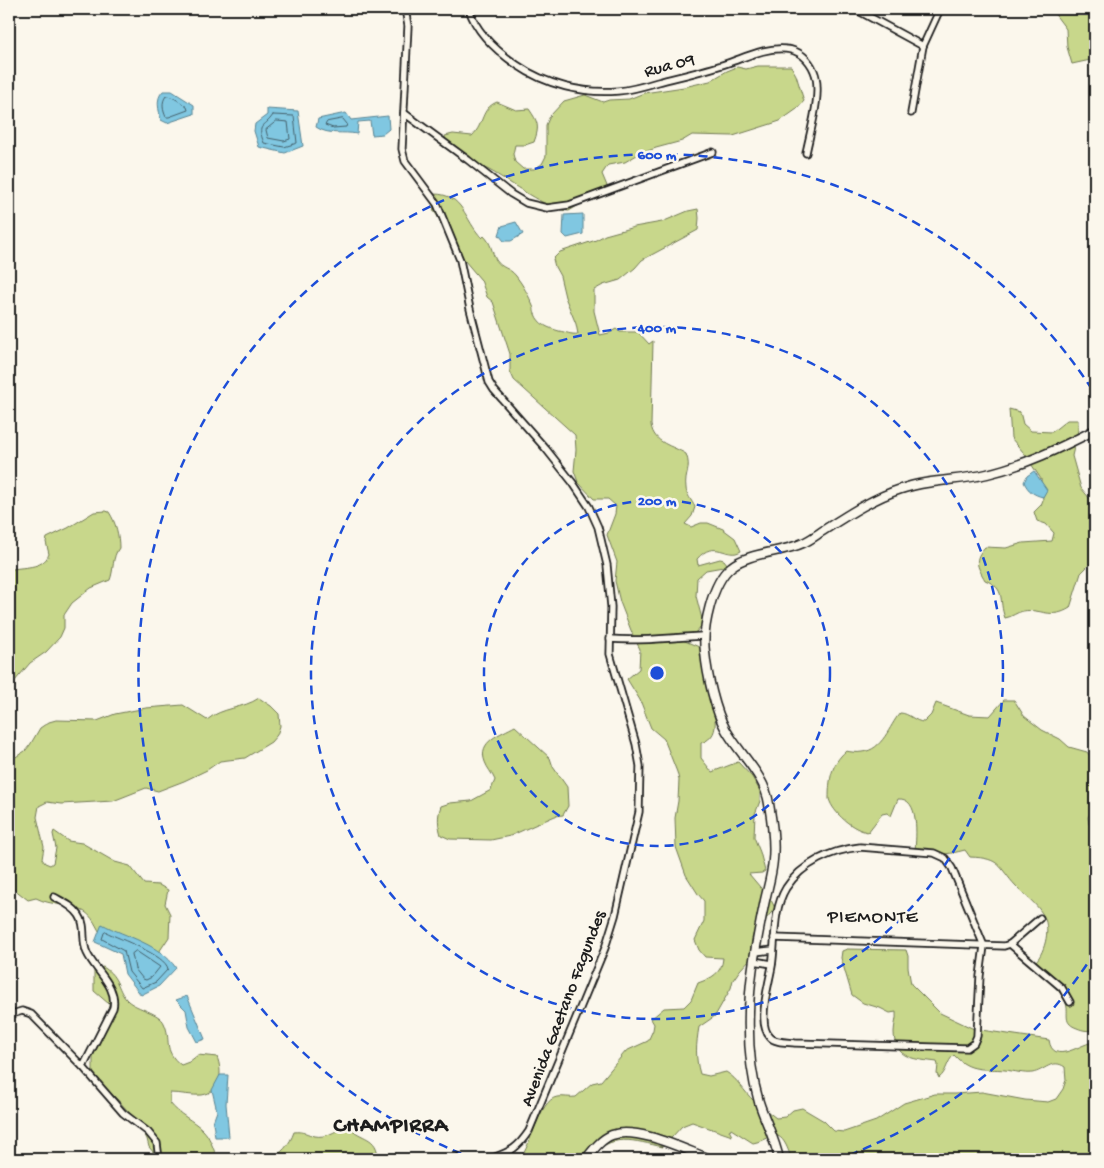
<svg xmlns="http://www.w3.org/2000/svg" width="1104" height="1168" viewBox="0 0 1104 1168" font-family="'Gochi Hand',sans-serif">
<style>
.green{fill:#c8d78b;stroke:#727a54}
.water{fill:#80c7e1;stroke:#588392}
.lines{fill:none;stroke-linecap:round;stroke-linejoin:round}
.shore{stroke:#44606b;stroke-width:1}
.street-casing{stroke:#1c1c1c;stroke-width:9}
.secondary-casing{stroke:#1c1c1c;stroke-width:11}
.street{stroke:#fbf7ec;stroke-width:5.5}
.secondary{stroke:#fbf7ec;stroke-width:8}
.ring{fill:none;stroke:#1d4ed8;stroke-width:2.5;stroke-dasharray:9 6}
.labels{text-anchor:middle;stroke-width:5;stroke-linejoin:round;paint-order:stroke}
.street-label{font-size:18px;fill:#1c1c1c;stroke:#fbf7ec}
.neighbourhood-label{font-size:19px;letter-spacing:1px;fill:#1c1c1c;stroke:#fbf7ec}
.district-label{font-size:22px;font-weight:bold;letter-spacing:1px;fill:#1c1c1c;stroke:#fbf7ec}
.centre{fill:#1d4ed8;stroke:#fbf7ec;stroke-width:2.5}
.ring-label{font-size:15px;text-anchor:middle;font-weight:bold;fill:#1d4ed8;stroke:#fbf7ec;stroke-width:5;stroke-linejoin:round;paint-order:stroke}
</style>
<rect width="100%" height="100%" fill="#fbf7ec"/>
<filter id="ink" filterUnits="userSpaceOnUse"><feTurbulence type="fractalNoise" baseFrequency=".02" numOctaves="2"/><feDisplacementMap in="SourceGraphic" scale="10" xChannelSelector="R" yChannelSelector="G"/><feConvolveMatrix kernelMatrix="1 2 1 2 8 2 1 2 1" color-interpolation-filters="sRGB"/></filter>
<g filter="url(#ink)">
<g class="green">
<path d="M1047 9H1095V59L1072 64 1067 47 1066 29 1054 13Z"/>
<path d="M758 66H791L796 75 804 101 797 109 780 121 771 124 733 136 692 135 682 141 656 148 637 155 625 162 608 165 602 174 607 186 605 189 569 211C546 210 510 181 489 170 486 168 482 168 478 167 467 161 457 151 446 144L445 136 453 134 472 136C485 123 480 109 497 102L516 110 529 109C538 122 540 126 534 142L525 145H515L513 154 515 162 523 169H534L542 164 546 156V125L550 116 564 101 585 95 603 102 609 100 629 99 644 93 684 87 710 81 727 71 737 67 746 69Z"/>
<path d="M434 194C464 194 464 220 482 238L484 236C492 244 491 251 496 260 502 269 509 267 516 276 523 285 529 296 533 306 535 311 533 309 535 314 539 325 549 328 559 331 566 332 571 335 578 334L576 324 565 297 560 276 555 267 553 259 560 252 596 240 605 235 634 227 662 222 688 211 698 209 699 218 698 230 642 260 635 268 620 280 603 285 594 290V311L600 335 609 333 616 329 620 332H638L649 344 653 341 651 425C654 444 672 445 686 454 692 469 684 474 686 488 686 494 692 501 695 507L692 516 685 524 691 527 701 523H708L723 529 735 538 741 551C727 560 715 538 697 559L698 565 720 559 724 560 727 564 723 567 706 570 697 578 696 596 702 619V625L696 632 680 639 704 649C705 662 706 675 708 688 711 706 726 735 701 743V758L712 772 738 762 752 777 760 791V801L755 814 754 837 760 852 765 871 762 873 749 874 771 900 775 908 766 919 765 923C749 928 752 945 750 959L740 970 733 980 731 988 715 1016 699 1027C696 1045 695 1057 700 1074L709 1076 726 1072C738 1079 744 1092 754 1101 761 1108 769 1112 776 1118L785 1117 793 1110 802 1108 824 1121 834 1131 844 1132 876 1121 904 1103 935 1094H955L982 1092 1025 1100 1048 1102 1056 1099 1063 1089 1066 1080 1065 1067C1052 1058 1045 1071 1032 1073 1024 1074 1014 1071 1005 1070 985 1068 970 1073 954 1055 946 1062 947 1072 939 1078L937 1074 938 1065 937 1062C916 1059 894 1060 894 1032 894 1025 897 1019 896 1012L890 1013 880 1008 863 1003 852 995 841 958 842 951 847 949 906 950 908 956V967L911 984 940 1013 974 1029 1049 1040C1053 1067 1082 1042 1095 1042V1159H791C789 1151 783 1132 772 1136 765 1138 760 1142 753 1143L731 1129 729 1130 732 1136 692 1122 682 1126 663 1147C635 1141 610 1131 590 1159H520C531 1146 539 1100 557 1097 563 1096 570 1098 576 1097L592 1083 601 1081 626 1051 648 1041 653 1030 654 1024 651 1019 664 1008 684 1007 691 1000 698 983C712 978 722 973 723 958L705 957 699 950 695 940 704 921V901L698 894 686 875 676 847 675 818 678 801 679 780 677 772 664 739 651 728 640 700 627 679 639 669 640 649 634 638 620 602 615 581 617 562 607 535 615 514 616 506 608 499H594L578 482 574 471 576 450 575 435 514 380 510 371V354L493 302 487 297 481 280 459 254 445 228 434 211 432 202Z"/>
<path d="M1009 409 1020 412 1023 424 1031 431 1052 432 1067 420H1078V430L1072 456 1081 488 1095 505V566L1090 564 1081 573 1070 608C1051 620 1041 608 1023 611 1017 612 1012 617 1005 618 998 600 1007 589 985 580 977 566 973 560 985 547L1006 548 1023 543 1052 541 1054 533 1046 524 1037 521 1034 512 1041 505 1043 500 1041 479 1024 453 1011 438Z"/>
<path d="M106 511 109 512C116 523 119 535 119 548 112 557 114 570 110 580L91 588 72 603 64 615V628L60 637 46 652 30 663 9 688V570C22 566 43 570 49 554L46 542 47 538 68 528 94 512Z"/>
<path d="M259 698 271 706 279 714 280 726 277 735 271 742 245 758 220 761 207 770 184 781 158 791 146 788 113 801 61 804 47 802 39 806 37 817 44 847 42 859 45 863 50 865 53 863 56 848 53 834 54 831 68 841 82 843 115 862 130 866 144 884 159 885 168 890 165 904 170 914 169 937 159 952 153 957C143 953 112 944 106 939 97 933 96 919 85 912 70 903 51 906 36 898L28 900 9 885V764L11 760 25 751 30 745 40 728 49 722 56 720 97 721 115 714 146 708 183 705 207 720C222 707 243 709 259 698Z"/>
<path d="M1004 700H1014L1024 716 1042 730 1060 739 1069 747 1087 752 1095 762V806L1088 817 1089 824 1095 830V1030C1088 1031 1084 1031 1077 1028 1060 1022 1072 1012 1064 999 1058 987 1044 978 1034 968V963C1044 955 1051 930 1044 917 1038 904 1025 896 1016 886 998 867 1002 858 970 857L965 850C946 855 935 856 915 851 916 837 920 797 898 799L891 816 887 813 882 814 868 832C853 830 833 813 829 799 829 780 831 764 846 751 851 752 857 753 862 752 883 750 889 726 900 713 909 713 915 722 924 722L931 715 936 703 969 715 990 716Z"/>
<path d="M515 726 550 758 553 767 567 787 568 806 563 815 555 816 510 836 491 840 450 839 441 835C438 824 437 817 441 806L450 803 471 801 491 790 495 780C492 773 487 768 485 762 477 741 501 734 515 726Z"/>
<path d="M103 967C120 977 117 991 128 1001 137 1009 160 1013 164 1023 172 1040 162 1050 181 1065L189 1062 198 1055 217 1057C223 1072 221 1092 202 1095 192 1096 181 1093 170 1093V1103C179 1115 193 1120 203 1130 210 1137 212 1146 216 1155L212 1159H159L149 1147 147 1139 137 1121 117 1099 98 1083 93 1075V1052L109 1015V1004L94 991V970Z"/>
<path d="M343 1127H350C360 1140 378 1135 378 1159H269C281 1155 290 1144 294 1132 305 1131 306 1134 315 1136 325 1138 335 1132 343 1127Z"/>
</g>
<g class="water">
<path d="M163 91H172L194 105V114L167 123 161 120C159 110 155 99 163 91Z"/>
<path d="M267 109 298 111 303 146 285 153 259 147 254 131 255 124 267 115Z"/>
<path d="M346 113 351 120 388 116 389 129 383 134 372 135 370 121 358 122 357 134C343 131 329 136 316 127L318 119Z"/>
<path d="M583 214V234L567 238 563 234 564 215Z"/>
<path d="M516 222 523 234 511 241H504L499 235 502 226Z"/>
<path d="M1034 471 1047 490 1043 497C1034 495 1028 491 1024 482L1027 476Z"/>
<path d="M102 924C126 937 160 944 176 968L159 986 141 995 125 974 121 954 95 942Z"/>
<path d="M187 996 205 1039 197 1042 189 1027 186 1010 176 1000Z"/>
<path d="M220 1075H228L226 1104 229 1137H215L213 1122 217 1111 212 1090Z"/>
</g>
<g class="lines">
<g class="shore">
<path d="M166 96C174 96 181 103 187 107L188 110 169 117H166C163 111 161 102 166 96Z"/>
<path d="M273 115 294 116 297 143 284 147 264 143C256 123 264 129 273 115Z"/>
<path d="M343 119 347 124 346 127 333 128 325 125 327 122Z"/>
<path d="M277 121 288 122 290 139 284 141 268 138 266 130Z"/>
<path d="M106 932C119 939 166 955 168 969L156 982 142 988 129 972 124 951 102 939 104 933Z"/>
<path d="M136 951 160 967 152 977 146 980 143 979 135 969 132 954Z"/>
</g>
<g class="street-casing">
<g id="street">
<path d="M405 9 408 26 402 149 405 161 437 204 460 260 470 309 489 382 494 390 546 449 573 483 589 507 598 527 607 565 611 607 610 654 636 744 640 766 639 812 615 916 605 948 529 1131C516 1150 511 1151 490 1159"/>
<path d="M469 9C476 32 498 52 517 65 546 85 583 94 618 91 632 90 645 86 658 82 681 76 705 71 728 63 746 57 766 47 786 49 799 50 809 59 814 71 823 91 810 132 806 153"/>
<path d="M855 9 923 46"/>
<path d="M404 113 468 160 511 194 526 203 547 208 569 205 713 152"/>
<path d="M911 113 923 46 940 9"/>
<path d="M610 639C642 642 672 637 704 636"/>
<path d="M860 847 934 853 945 858 952 868 984 946 980 976 977 1036 974 1043 967 1048 795 1043C788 1042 775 1043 770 1037 766 1033 764 1025 764 1019 763 1002 769 983 772 966 776 941 772 911 786 888 802 863 832 850 860 847Z"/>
<path d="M54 897C63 902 73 906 79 915 87 926 81 941 87 953 95 971 118 986 113 1008L83 1067 123 1113 148 1132 157 1143 159 1159"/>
<path d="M774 938 1004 946 1010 944 1040 918"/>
<path d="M1010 944 1062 988 1070 1002"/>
<path d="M755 952 773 950"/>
<path d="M754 961 772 964"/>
<path d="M9 1015 22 1011 31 1014 83 1067"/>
</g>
</g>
<g class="secondary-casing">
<g id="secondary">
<path d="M586 1159C593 1150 601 1139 612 1135 638 1126 685 1150 710 1159"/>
<path d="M779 1159C775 1139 765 1121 759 1102 750 1072 748 1041 749 1011 750 975 757 939 764 905 767 890 772 875 773 860 775 841 772 822 769 804 765 775 740 755 726 730 715 711 707 674 705 652 702 629 712 582 731 567 749 552 782 553 803 543 810 540 815 536 821 532 846 516 873 498 901 489 928 479 959 481 987 474 1025 465 1060 448 1095 430"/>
</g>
</g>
<use href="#street" class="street"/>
<use href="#secondary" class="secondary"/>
</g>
</g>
<g class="ring">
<circle cx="657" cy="673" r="173"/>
<circle cx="657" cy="673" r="346"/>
<path d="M1095 952A519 519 0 0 1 839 1159M475 1159A519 519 0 1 1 1095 394"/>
</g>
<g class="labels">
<g class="street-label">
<text transform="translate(669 64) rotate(-15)" y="6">Rua 09</text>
<text transform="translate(562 1008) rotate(-69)" y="6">Avenida Gaetano Fagundes</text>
</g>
<g class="neighbourhood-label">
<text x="873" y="922">PIEMONTE</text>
</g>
<g class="district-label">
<text x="391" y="1131">CHAMPIRRA</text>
</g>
</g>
<circle cx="657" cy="673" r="8" class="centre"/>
<g class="ring-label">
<text x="657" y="159">600 m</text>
<text x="657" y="332">400 m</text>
<text x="657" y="505">200 m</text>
</g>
<rect width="1104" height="1168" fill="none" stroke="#fbf7ec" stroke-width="30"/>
<rect x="15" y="15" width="1074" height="1138" fill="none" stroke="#1c1c1c" stroke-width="2" filter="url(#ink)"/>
</svg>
